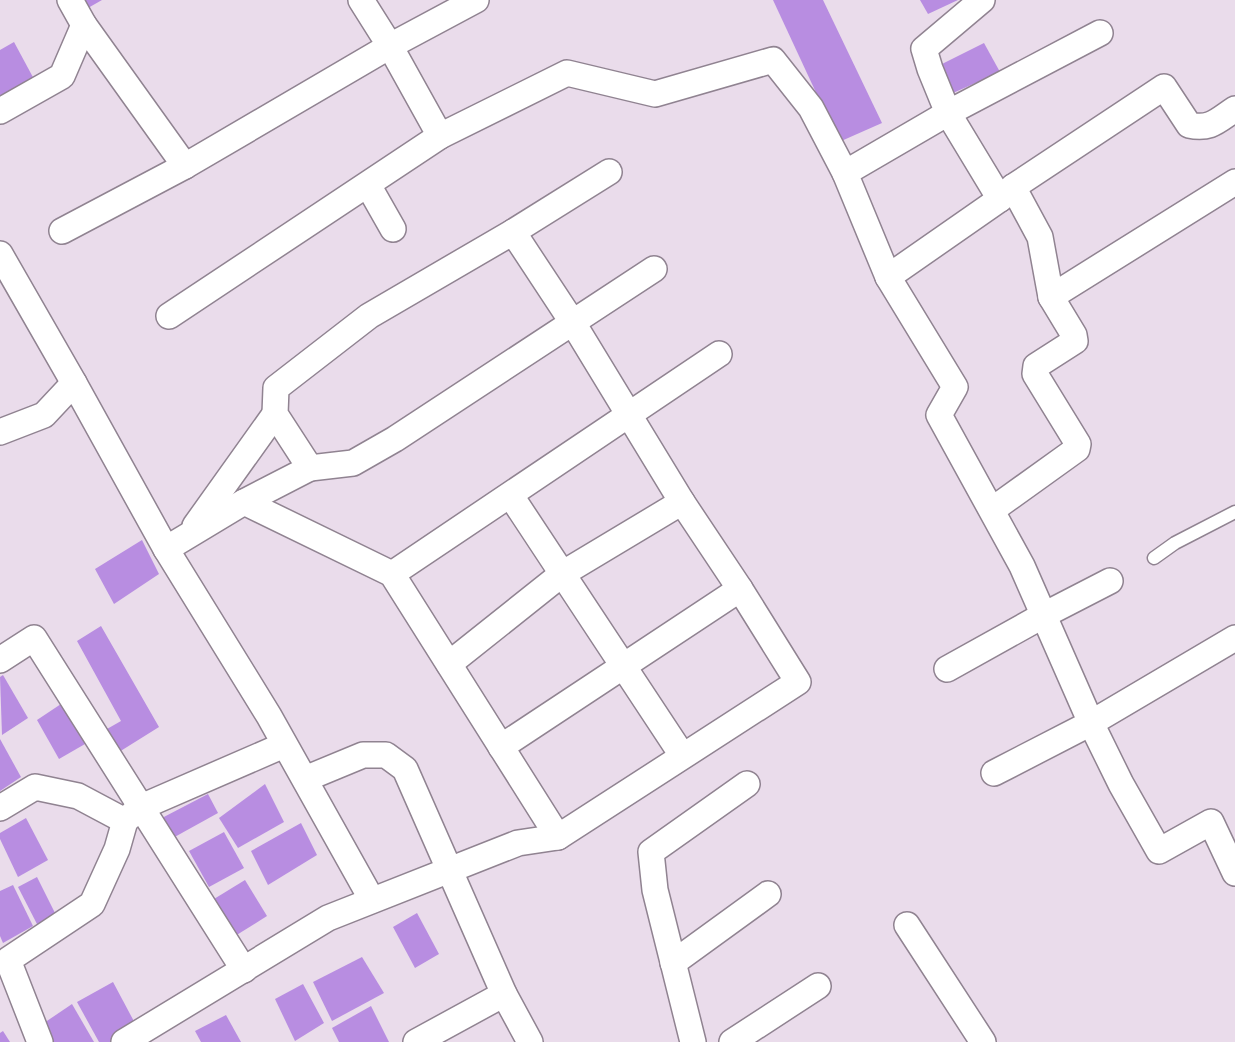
<svg xmlns="http://www.w3.org/2000/svg" width="1235" height="1042" viewBox="0 0 1235 1042" font-family="Raleway,sans-serif">
<style>
.building{fill:#b88de1}
.lines{fill:none;stroke-linecap:round;stroke-linejoin:round}
.lane-casing{stroke:#908391;stroke-width:15}
.street-casing{stroke:#908391;stroke-width:28}
.lane{stroke:#fff;stroke-width:12}
.street{stroke:#fff;stroke-width:25}
</style>
<rect width="100%" height="100%" fill="#eadceb"/>
<g class="building">
<path d="M76 0H102L81 12Z"/>
<path d="M773 0H823L882 123 839 142Z"/>
<path d="M920 0H958L928 14Z"/>
<path d="M14 42 35 81 0 97V50Z"/>
<path d="M984 43 1000 72 953 93 940 65Z"/>
<path d="M142 540 159 574 114 604 95 569Z"/>
<path d="M101 626 159 727 119 752 107 729 121 721 77 641Z"/>
<path d="M3 675 28 718 2 735 0 677Z"/>
<path d="M64 702 85 744 59 759 37 720Z"/>
<path d="M0 739 21 777 0 791Z"/>
<path d="M265 784 284 822 238 848 219 818Z"/>
<path d="M208 794 218 813 171 839 160 819Z"/>
<path d="M26 818 48 860 18 877 0 839V833Z"/>
<path d="M301 823 317 855 268 885 251 851Z"/>
<path d="M224 832 244 868 209 887 189 851Z"/>
<path d="M37 877 57 917 38 926 18 887Z"/>
<path d="M245 880 267 916 235 936 214 899Z"/>
<path d="M13 885 33 926 3 943 0 936V891Z"/>
<path d="M417 913 439 954 415 968 393 927Z"/>
<path d="M362 957 384 993 332 1021 313 982Z"/>
<path d="M113 982 137 1027 112 1042H99L77 1002Z"/>
<path d="M303 984 324 1023 295 1041 275 999Z"/>
<path d="M72 1004 94 1042H50L41 1025Z"/>
<path d="M371 1006 389 1042H339L332 1028Z"/>
<path d="M226 1015 241 1042H201L195 1031Z"/>
<path d="M3 1031 10 1042H0V1033Z"/>
</g>
<g class="lines">
<g class="lane-casing">
<path id="lane" d="M1154 558 1175 543 1235 512"/>
</g>
<g class="street-casing">
<g id="street">
<path d="M70 0 84 25 185 166"/>
<path d="M982 0 924 49 930 69 948 113 1100 33"/>
<path d="M0 111 62 76 84 25"/>
<path d="M440 136 567 73 655 94 773 60 811 108 845 173"/>
<path d="M368 185 393 229"/>
<path d="M1013 187 1000 199 948 113 845 173 888 277 955 387 939 415 1022 566 1091 723 1121 784 1159 851 1211 822 1235 873"/>
<path d="M62 231 185 166 390 46 361 0"/>
<path d="M513 232 609 172"/>
<path d="M0 254 74 383"/>
<path d="M888 277 1000 199"/>
<path d="M1051 297 1235 182"/>
<path d="M169 316 440 136 390 46 476 0"/>
<path d="M0 432 44 415 74 383 166 549 269 716 372 900"/>
<path d="M511 496 682 755"/>
<path d="M244 502 392 574 558 837"/>
<path d="M992 510 1077 449 1078 444 1035 374 1036 366 1075 341 1074 335 1051 297 1040 237 1013 187 1164 87 1189 125C1211 130 1218 120 1235 109"/>
<path d="M195 526 275 414"/>
<path d="M166 549 244 502 310 468"/>
<path d="M392 574 719 354"/>
<path d="M0 660 34 638 244 970"/>
<path d="M449 664 562 574 682 502 573 323 513 232 369 316 276 388 275 414 310 468 353 463 395 439 654 269"/>
<path d="M947 669 1044 615 1110 581"/>
<path d="M501 747 740 589"/>
<path d="M994 773 1091 723 1235 638"/>
<path d="M305 779 363 755H386L405 769 504 994 530 1042"/>
<path d="M0 808 35 787 78 796 125 821"/>
<path d="M907 925 983 1042"/>
<path d="M673 963 768 894"/>
<path d="M40 1042 8 960 92 904 117 849 125 821 139 808 284 745"/>
<path d="M124 1042 328 918 518 843 558 837 798 682 740 589 682 502"/>
<path d="M416 1042 504 994"/>
<path d="M693 1042 655 890 651 852 747 784"/>
<path d="M732 1042 818 986"/>
</g>
</g>
<use href="#lane" class="lane"/>
<use href="#street" class="street"/>
</g>
</svg>
